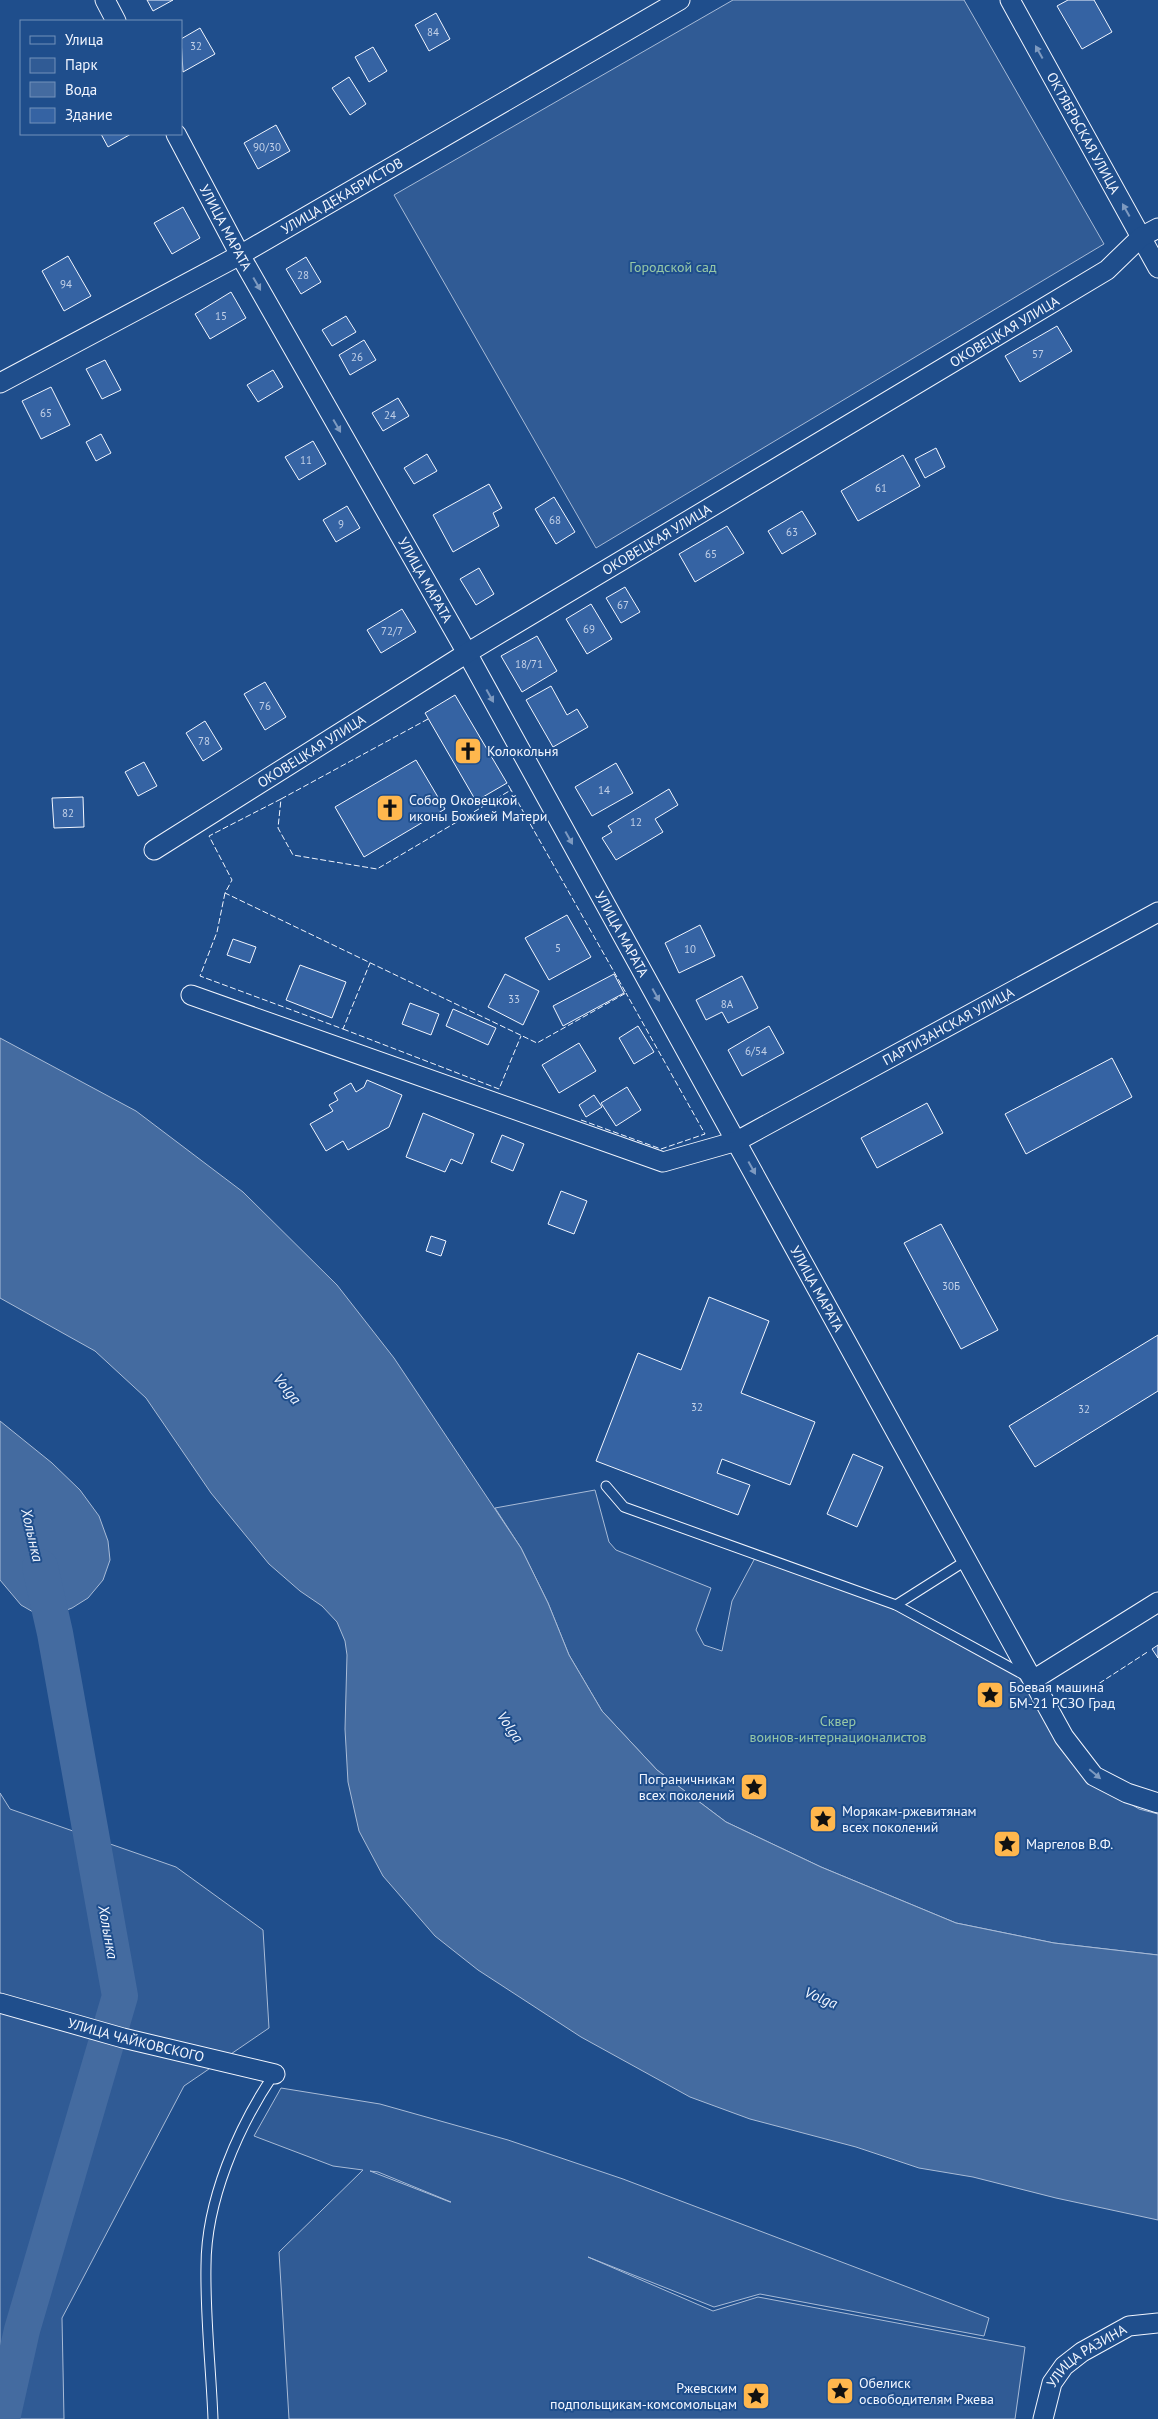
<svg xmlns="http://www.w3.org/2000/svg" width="1158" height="2419" viewBox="0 0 1158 2419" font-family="'PT Sans',sans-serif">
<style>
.green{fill:#305b95;stroke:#a8bbd7;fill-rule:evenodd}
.water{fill:#446ba0;stroke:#a8bbd7}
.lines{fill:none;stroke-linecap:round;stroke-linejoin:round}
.river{stroke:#446ba0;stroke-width:36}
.building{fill:#3563a3;stroke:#f2f6ff}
.lane-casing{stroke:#f2f6ff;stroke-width:11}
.street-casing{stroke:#f2f6ff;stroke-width:21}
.lane{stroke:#1f4e8c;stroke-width:9}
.street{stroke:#1f4e8c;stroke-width:19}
.fence{stroke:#f2f6ff;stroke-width:1;stroke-dasharray:6 2.5;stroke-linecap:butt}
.oneway{fill:#7e9ac0}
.labels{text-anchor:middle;stroke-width:4;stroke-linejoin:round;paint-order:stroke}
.number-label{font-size:11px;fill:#c3d1e8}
.street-label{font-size:14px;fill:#f2f6ff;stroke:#1f4e8c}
.park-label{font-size:14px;fill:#97c8a6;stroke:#1f4e8c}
.poi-label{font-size:14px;fill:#f2f6ff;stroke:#1f4e8c;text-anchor:start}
.water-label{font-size:15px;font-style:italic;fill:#f2f6ff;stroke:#1f4e8c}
</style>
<rect width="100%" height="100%" fill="#1f4e8c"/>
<g class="green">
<path d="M733 0H964L1104 244 596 548 394 195Z"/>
<path d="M595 1490 609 1542 616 1550 711 1588 696 1630 704 1645 722 1651 732 1601 755 1558 892 1608 1017 1675 1096 1783 1139 1809 1158 1814V1955L1054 1943 956 1923 821 1867 726 1822 657 1770 602 1711 569 1655 548 1603 521 1548 495 1508Z"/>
<path d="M0 1793 10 1809 176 1867 263 1930 269 2028 184 2086 62 2318 64 2419H0Z"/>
<path d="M281 2088 380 2104 508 2140 623 2179 989 2318 984 2336 760 2294 714 2307 588 2257 713 2311 758 2297 1025 2347 1015 2419H289L279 2252 363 2170 333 2166 254 2136ZM370 2171 378 2172 451 2202H450Z"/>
</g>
<g class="water">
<path d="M0 1038 136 1111 243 1192 337 1285 394 1358 521 1548 548 1603 569 1655 602 1711 657 1770 726 1822 821 1867 956 1923 1054 1943 1158 1955V2220L1056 2198 973 2177 919 2168 856 2147 750 2119 690 2097 581 2037 478 1970 435 1936 383 1876 359 1831 348 1782 345 1729 347 1655 345 1641 337 1622 322 1606 300 1591 269 1564 211 1493 146 1398 95 1351 0 1298Z"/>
<path d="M0 1421 52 1463 80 1490 99 1516 108 1541 110 1560 103 1580 88 1598 72 1608 54 1615 40 1616 21 1605 0 1580Z"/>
</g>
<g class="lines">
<path class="river" d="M2 2419 22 2330 120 1996 55 1633 40 1567"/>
</g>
<g class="building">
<path d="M147 0H173L153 11Z"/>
<path d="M1068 0H1094L1112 32 1082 49 1057 6Z"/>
<path d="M436 13 450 39 429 51 415 25Z"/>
<path d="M200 28 215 54 183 72 181 39Z"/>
<path d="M373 47 387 71 369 82 355 57Z"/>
<path d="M349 77 366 104 350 115 332 88Z"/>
<path d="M276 125 290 151 258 169 244 143Z"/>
<path d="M101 134H131L108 147Z"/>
<path d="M183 207 200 238 172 254 154 223Z"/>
<path d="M68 256 91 296 64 311 42 271Z"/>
<path d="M306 257 321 282 301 294 286 269Z"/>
<path d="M231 292 246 318 210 339 195 314Z"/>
<path d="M346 316 356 332 332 346 322 330Z"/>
<path d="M1057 326 1072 351 1020 382 1005 356Z"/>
<path d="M364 340 376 360 350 375 339 355Z"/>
<path d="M105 360 121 390 102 399 86 369Z"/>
<path d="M273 370 283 387 258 402 247 385Z"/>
<path d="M51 387 70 425 41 439 22 401Z"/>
<path d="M398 398 409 416 383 431 372 413Z"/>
<path d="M101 434 111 453 96 461 86 442Z"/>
<path d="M313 441 326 464 299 480 285 457Z"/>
<path d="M936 448 945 467 925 478 915 459Z"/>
<path d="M427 454 437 471 414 484 404 468Z"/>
<path d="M903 455 920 486 858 521 841 491Z"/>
<path d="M489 484 502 508 493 513 499 526 453 552 433 515Z"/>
<path d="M554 497 575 532 556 544 535 509Z"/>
<path d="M347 506 360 528 336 542 323 520Z"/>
<path d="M802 511 816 534 782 554 768 531Z"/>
<path d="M727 526 744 553 695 582 679 554Z"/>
<path d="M479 568 494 594 476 605 460 579Z"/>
<path d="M625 587 640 612 621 623 606 598Z"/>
<path d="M591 604 612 639 587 654 566 619Z"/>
<path d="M402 609 416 632 381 653 367 630Z"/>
<path d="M537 636 557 671 522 692 501 656Z"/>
<path d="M265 682 286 717 265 730 244 694Z"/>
<path d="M551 686 567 715 577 709 588 727 553 747 526 700Z"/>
<path d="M455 695 507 783 476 801 425 713Z"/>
<path d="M205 721 222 749 203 761 186 733Z"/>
<path d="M416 760 445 809 364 857 335 807Z"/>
<path d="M144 762 157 786 138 796 125 772Z"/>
<path d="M616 763 633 793 592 816 575 787Z"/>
<path d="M669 789 678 805 655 819 663 832 616 860 602 838 612 832 608 826Z"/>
<path d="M83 797 84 827 54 828 52 798Z"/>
<path d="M567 915 591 957 549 980 525 938Z"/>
<path d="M700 925 715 956 679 973 665 943Z"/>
<path d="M233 939 256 947 250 963 227 955Z"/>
<path d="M300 965 346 982 332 1018 286 1000Z"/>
<path d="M505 974 539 991 523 1025 488 1007Z"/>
<path d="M614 974 624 993 563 1026 553 1006Z"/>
<path d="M742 976 758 1008 728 1023 722 1012 706 1020 696 1000Z"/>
<path d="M410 1003 439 1014 431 1035 402 1024Z"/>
<path d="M453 1009 496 1028 488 1045 446 1026Z"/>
<path d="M638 1026 654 1052 634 1064 619 1038Z"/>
<path d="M769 1026 784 1053 742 1076 728 1050Z"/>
<path d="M579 1043 596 1071 559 1093 542 1065Z"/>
<path d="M1112 1058 1132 1097 1026 1154 1005 1114Z"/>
<path d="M367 1080 402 1095 389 1127 348 1150 343 1141 326 1151 310 1124 333 1111 329 1105 338 1100 334 1093 351 1083 356 1092 364 1087Z"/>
<path d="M627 1087 641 1110 616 1126 601 1103Z"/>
<path d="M594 1095 602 1107 586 1117 579 1105Z"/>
<path d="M927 1103 943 1133 877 1168 861 1138Z"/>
<path d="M423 1113 474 1134 462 1164 451 1159 445 1172 406 1157Z"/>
<path d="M502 1135 524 1144 513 1171 491 1162Z"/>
<path d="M561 1191 587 1201 574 1234 548 1224Z"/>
<path d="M941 1224 998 1330 961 1349 904 1243Z"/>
<path d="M431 1236 446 1241 441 1256 426 1251Z"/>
<path d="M709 1297 769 1321 741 1393 815 1422 790 1485 722 1459 717 1473 750 1485 738 1515 596 1461 638 1353 681 1370Z"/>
<path d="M1158 1335V1391L1035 1467 1009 1426Z"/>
<path d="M853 1454 883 1467 857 1527 827 1514Z"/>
<path d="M1158 1645V1658L1152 1649Z"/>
</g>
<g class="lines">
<g class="lane-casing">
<g id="lane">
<path d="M606 1486 624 1507 896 1605 1026 1676"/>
<path d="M896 1605 967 1560"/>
<path d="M213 2419C211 2368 205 2317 206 2266 206 2201 238 2127 274 2074"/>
</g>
</g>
<g class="street-casing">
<g id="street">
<path d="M105 0 116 21"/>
<path id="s1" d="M1010 0 1158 268"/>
<path id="s2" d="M176 134 240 255 467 653 1064 1737 1094 1776 1127 1793 1158 1803"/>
<path id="s3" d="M0 383 240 255 680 0"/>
<path id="s4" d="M154 850 467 653 1107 270 1141 237 1158 228"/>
<path id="s5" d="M191 995 663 1162 737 1141 1158 912"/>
<path d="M1033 1680 1158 1602"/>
<path id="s6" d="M0 2003 123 2038 275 2074"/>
<path id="s7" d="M1043 2419 1052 2383 1064 2366 1082 2352 1129 2326 1158 2323"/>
</g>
</g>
<use href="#lane" class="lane"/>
<use href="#street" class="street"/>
<g class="fence">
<path d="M428 719 281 799 278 828 293 855 377 869 511 790 507 783"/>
<path d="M281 799 209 836 232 880 225 893 537 1043 626 993 511 790"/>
<path d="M225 893 217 932 200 976 343 1029 370 963"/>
<path d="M343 1029 499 1089 521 1036"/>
<path d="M581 1120 661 1149 705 1134 626 993"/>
<path d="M1092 1688 1149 1651"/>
</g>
</g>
<defs><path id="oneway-solid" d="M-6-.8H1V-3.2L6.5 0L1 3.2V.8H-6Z" transform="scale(1.25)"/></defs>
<g class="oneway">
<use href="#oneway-solid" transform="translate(1039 52) rotate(-119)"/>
<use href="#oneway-solid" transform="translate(1126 210) rotate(-119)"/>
<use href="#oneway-solid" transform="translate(257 284) rotate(60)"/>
<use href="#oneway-solid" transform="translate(337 426) rotate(60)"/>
<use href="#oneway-solid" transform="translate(490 696) rotate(61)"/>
<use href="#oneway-solid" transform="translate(569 838) rotate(61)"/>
<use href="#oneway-solid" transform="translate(656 995) rotate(61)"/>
<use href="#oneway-solid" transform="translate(752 1168) rotate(61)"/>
<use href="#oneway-solid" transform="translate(1095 1774) rotate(40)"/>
</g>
<defs>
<g id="church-square" transform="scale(1.4375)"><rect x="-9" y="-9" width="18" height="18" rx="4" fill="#ffb74d" stroke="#1f4e8c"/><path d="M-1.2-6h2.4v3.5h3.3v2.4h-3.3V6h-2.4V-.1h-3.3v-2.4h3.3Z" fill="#111"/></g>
<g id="sight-square" transform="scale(1.4375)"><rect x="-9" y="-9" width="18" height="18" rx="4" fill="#ffb74d" stroke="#1f4e8c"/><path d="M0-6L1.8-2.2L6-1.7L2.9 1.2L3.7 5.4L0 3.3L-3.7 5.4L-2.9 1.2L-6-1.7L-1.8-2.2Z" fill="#111"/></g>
</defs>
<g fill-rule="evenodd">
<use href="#church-square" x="468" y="751"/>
<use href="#church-square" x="390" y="808"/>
<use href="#sight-square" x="990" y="1695"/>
<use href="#sight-square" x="754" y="1787"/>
<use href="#sight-square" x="823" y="1819"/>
<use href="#sight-square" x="1007" y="1844"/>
<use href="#sight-square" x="840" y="2391"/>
<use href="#sight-square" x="756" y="2396"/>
</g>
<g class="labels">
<g class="number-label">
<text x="433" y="36">84</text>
<text x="196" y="50">32</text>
<text x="267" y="151">90/30</text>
<text x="303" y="279">28</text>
<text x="66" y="288">94</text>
<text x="221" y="320">15</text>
<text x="1038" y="358">57</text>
<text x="357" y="361">26</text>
<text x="46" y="417">65</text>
<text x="390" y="419">24</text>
<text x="306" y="464">11</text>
<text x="881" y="492">61</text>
<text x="555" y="524">68</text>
<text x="341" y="528">9</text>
<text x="792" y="536">63</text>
<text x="711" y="558">65</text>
<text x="623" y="609">67</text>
<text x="589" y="633">69</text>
<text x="392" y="635">72/7</text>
<text x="529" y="668">18/71</text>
<text x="265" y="710">76</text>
<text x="204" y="745">78</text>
<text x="604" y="794">14</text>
<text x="68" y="817">82</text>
<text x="636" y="826">12</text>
<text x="558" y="952">5</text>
<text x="690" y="953">10</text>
<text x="514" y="1003">33</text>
<text x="727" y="1008">8А</text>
<text x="756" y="1055">6/54</text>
<text x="951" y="1290">30Б</text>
<text x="697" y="1411">32</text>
<text x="1084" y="1413">32</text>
</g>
<g class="street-label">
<text dy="5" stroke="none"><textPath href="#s1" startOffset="152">ОКТЯБРЬСКАЯ УЛИЦА</textPath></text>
<text dy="5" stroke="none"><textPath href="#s3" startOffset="390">УЛИЦА ДЕКАБРИСТОВ</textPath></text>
<text dy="5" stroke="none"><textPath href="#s2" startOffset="106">УЛИЦА МАРАТА</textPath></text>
<text dy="5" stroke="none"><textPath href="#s4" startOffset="996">ОКОВЕЦКАЯ УЛИЦА</textPath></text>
<text dy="5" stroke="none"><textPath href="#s4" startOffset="591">ОКОВЕЦКАЯ УЛИЦА</textPath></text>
<text dy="5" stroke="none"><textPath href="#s2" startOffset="511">УЛИЦА МАРАТА</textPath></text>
<text dy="5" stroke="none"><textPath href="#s4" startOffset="186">ОКОВЕЦКАЯ УЛИЦА</textPath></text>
<text dy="5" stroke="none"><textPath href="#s2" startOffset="916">УЛИЦА МАРАТА</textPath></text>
<text dy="5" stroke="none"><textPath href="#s5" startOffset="818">ПАРТИЗАНСКАЯ УЛИЦА</textPath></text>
<text dy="5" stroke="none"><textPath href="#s2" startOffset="1321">УЛИЦА МАРАТА</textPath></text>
<text dy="5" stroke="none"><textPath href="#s6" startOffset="141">УЛИЦА ЧАЙКОВСКОГО</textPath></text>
<text dy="5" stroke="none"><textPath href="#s7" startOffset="82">УЛИЦА РАЗИНА</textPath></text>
</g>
<g class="park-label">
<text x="673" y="272">Городской сад</text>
<text x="838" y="1726">Сквер<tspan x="838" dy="16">воинов-интернационалистов</tspan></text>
</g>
<g class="poi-label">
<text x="487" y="756">Колокольня</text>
<text x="409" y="805">Собор Оковецкой<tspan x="409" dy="16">иконы Божией Матери</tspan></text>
<text x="1009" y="1692">Боевая машина<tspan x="1009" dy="16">БМ-21 РСЗО Град</tspan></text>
<text x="735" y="1784" text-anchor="end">Пограничникам<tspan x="735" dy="16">всех поколений</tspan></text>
<text x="842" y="1816">Морякам-ржевитянам<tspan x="842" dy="16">всех поколений</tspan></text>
<text x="1026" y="1849">Маргелов В.Ф.</text>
<text x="859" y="2388">Обелиск<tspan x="859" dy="16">освободителям Ржева</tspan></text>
<text x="737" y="2393" text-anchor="end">Ржевским<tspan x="737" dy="16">подпольщикам-комсомольцам</tspan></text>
</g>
<g class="water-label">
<text transform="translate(287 1389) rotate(51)" y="5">Volga</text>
<text transform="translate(32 1535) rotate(77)" y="5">Холынка</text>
<text transform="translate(510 1727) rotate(56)" y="5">Volga</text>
<text transform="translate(108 1932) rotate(80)" y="5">Холынка</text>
<text transform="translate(821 1998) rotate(22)" y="5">Volga</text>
</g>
</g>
<rect x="20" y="20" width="162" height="115" fill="#1f4e8c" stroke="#7391ba"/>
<rect x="30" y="36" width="25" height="8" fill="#1f4e8c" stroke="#7391ba"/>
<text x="65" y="45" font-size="15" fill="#f2f6ff">Улица</text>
<rect x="30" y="58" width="25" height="15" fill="#305b95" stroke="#7391ba"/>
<text x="65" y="70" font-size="15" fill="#f2f6ff">Парк</text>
<rect x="30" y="82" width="25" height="15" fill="#446ba0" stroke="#7391ba"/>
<text x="65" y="95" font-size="15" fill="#f2f6ff">Вода</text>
<rect x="30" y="108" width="25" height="15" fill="#3563a3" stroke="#7391ba"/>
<text x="65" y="120" font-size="15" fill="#f2f6ff">Здание</text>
</svg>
